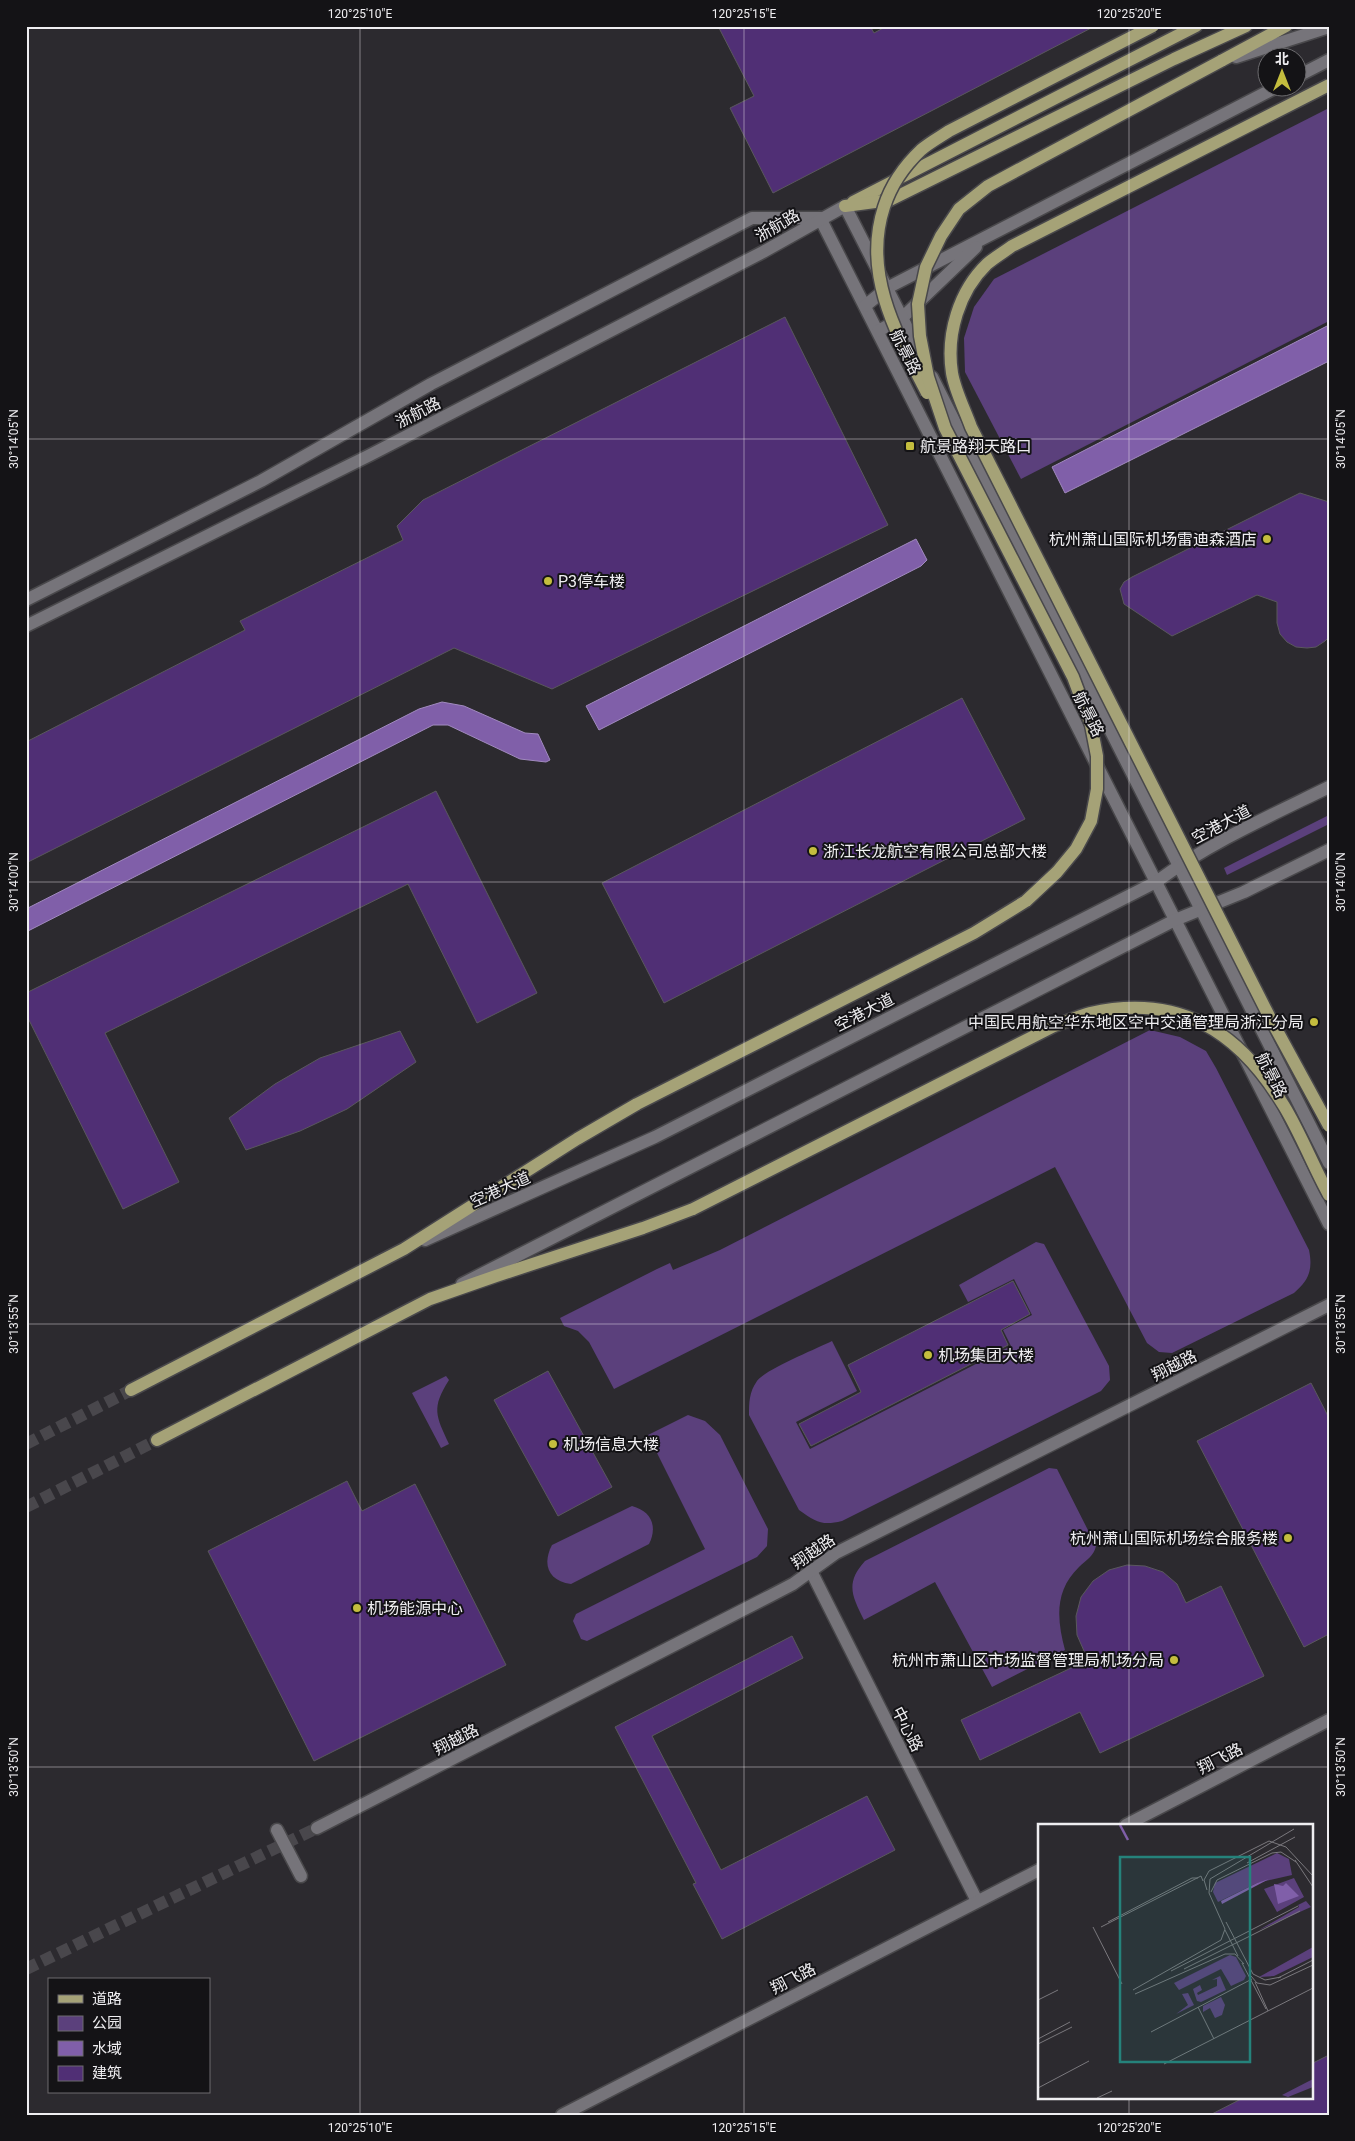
<svg xmlns="http://www.w3.org/2000/svg" width="1355" height="2141" viewBox="0 0 1355 2141" font-family="Roboto,'Noto Sans SC',sans-serif">
<style>
.green{fill:#5b407c}
.water{fill:#805fa9;stroke:#a18abf}
.building{fill:#502f75;stroke:#5a585d}
.lines{fill:none;stroke-linecap:round;stroke-linejoin:round}
.minor-tunnel{stroke:#49474c;stroke-width:12;stroke-dasharray:12 6;stroke-linecap:butt}
.major-tunnel{stroke:#49474c;stroke-width:12;stroke-dasharray:12 6;stroke-linecap:butt}
.minor-casing{stroke:#49484b;stroke-width:15}
.major-casing{stroke:#49484b;stroke-width:15}
.minor{stroke:#76747a;stroke-width:12}
.major{stroke:#a5a277;stroke-width:12}
.major-bridge-casing{stroke:#49484b;stroke-width:15;stroke-linecap:butt}
.major-bridge{stroke:#a5a277;stroke-width:12}
.ticks{fill:none;stroke:#efeef1;stroke-width:1;stroke-opacity:0.45}
.poi-dot{fill:#c4bd3e;stroke:#141316;stroke-width:2}
.labels{text-anchor:middle;stroke-width:4;stroke-linejoin:round;paint-order:stroke}
.street-label{font-size:16px;fill:#efeef1;stroke:#141316}
.poi-label{font-size:16px;fill:#efeef1;stroke:#141316;text-anchor:start}
.inset-river{fill:none;stroke:#805fa9;stroke-width:2.5}
.inset-road{fill:none;stroke:#7a787d;stroke-width:1}
.view{fill:#25827b;fill-opacity:0.15;stroke:#25827b;stroke-width:2.5}
.inset-edge{fill:none;stroke:#efeef1;stroke-width:2.5}
.neatline{fill:none;stroke:#efeef1;stroke-width:2}
.ticks-label{font-size:12px;text-anchor:middle;fill:#efeef1}
</style>
<rect width="100%" height="100%" fill="#2c2a2f"/>
<g class="green">
<path d="M1329 108V321L1021 479 965 372 964 338 974 307 994 279Z"/>
<path d="M1329 815V824L1227 875 1224 868Z"/>
<path d="M1150 1030 1180 1037 1206 1051 1216 1068 1309 1250C1313 1270 1309 1280 1294 1293L1172 1353 1159 1352 1147 1343 1055 1167 614 1389 589 1342 578 1331 564 1326 560 1318 657 1269 670 1263 673 1270 720 1250Z"/>
<path d="M1036 1242 1044 1244 1109 1366 1110 1380 1101 1391 842 1521C822 1526 816 1522 799 1510L749 1415C749 1403 749 1392 757 1381 766 1369 816 1349 832 1341L857 1391 796 1422 810 1449 1011 1346 1003 1330 1032 1315 1014 1279 968 1302 959 1285Z"/>
<path d="M446 1376 449 1380C431 1408 436 1416 449 1444L441 1448 412 1393Z"/>
<path d="M688 1415 705 1421 720 1435 768 1529 767 1546 757 1557 587 1641 581 1639 573 1621 576 1614 705 1549 648 1435Z"/>
<path d="M1049 1468 1057 1469 1096 1546C1094 1556 1086 1560 1079 1567 1054 1591 1057 1620 1065 1650L992 1687 935 1582 864 1620C852 1596 845 1583 865 1561Z"/>
<path d="M632 1506C651 1511 658 1526 649 1544L571 1584C548 1581 542 1564 552 1545Z"/>
</g>
<g class="water">
<path d="M1329 325V361L1065 493 1052 467Z"/>
<path d="M916 539 927 560 921 566 599 730 586 706Z"/>
<path d="M442 702 464 706 525 733 538 734 550 760 546 762 520 759 448 725H433L26 932V909L419 709Z"/>
</g>
<g class="building">
<path d="M718 26H870L874 33 887 26H1095L773 193 730 108 754 96Z"/>
<path d="M785 317 888 525 552 689 454 648 26 863V742L245 630 240 621 403 540 397 526 423 500Z"/>
<path d="M1300 493 1329 502V637L1325 641 1316 647 1307 648 1296 647 1287 642 1280 634 1277 623V602L1257 595 1172 636 1124 604 1120 589 1124 582 1132 577Z"/>
<path d="M962 698 1025 819 664 1003 602 883Z"/>
<path d="M436 791 537 993 477 1023 408 884 105 1033 179 1182 123 1209 26 1014V993Z"/>
<path d="M400 1031 416 1062 347 1109 300 1131 246 1150 229 1118 275 1084 320 1058Z"/>
<path d="M1013 1281 1030 1314 1001 1330 1008 1345 811 1446 799 1424 861 1392 848 1365Z"/>
<path d="M548 1371 612 1487 558 1516 494 1400Z"/>
<path d="M1311 1383 1329 1418V1634L1304 1647 1197 1441Z"/>
<path d="M347 1481 362 1511 415 1484 506 1665 314 1761 208 1551Z"/>
<path d="M1127 1565 1145 1566 1163 1572 1177 1584 1186 1603 1221 1586 1264 1676 1100 1753 1080 1712 980 1760 961 1720 1088 1660 1077 1635 1076 1616 1081 1597 1093 1581 1109 1570Z"/>
<path d="M792 1636 803 1658 652 1736 721 1870 867 1796 895 1850 722 1939 693 1884 696 1883 615 1727Z"/>
<path d="M1329 2055V2115H1210L1245 2097H1311V2064Z"/>
</g>
<g class="lines">
<path class="minor-tunnel" d="M26 1969 317 1828"/>
<g class="major-tunnel">
<path d="M26 1444 131 1390"/>
<path d="M26 1507 157 1440"/>
</g>
<g class="minor-casing">
<g id="minor">
<path d="M1236 57 1329 27"/>
<path d="M1298 76 1329 60"/>
<path d="M820 218 1329 1224"/>
<path d="M865 306 887 288 1275 88"/>
<path d="M878 331 902 318 976 247"/>
<path d="M932 377 1329 1163"/>
<path d="M26 600 261 481 431 384 752 218H820"/>
<path d="M26 626 370 455 763 252 845 206 922 357"/>
<path d="M425 1240 655 1137 1156 882C1209 843 1270 816 1329 787"/>
<path d="M462 1284 1175 920 1244 892 1329 850"/>
<path d="M811 1571 977 1901"/>
<path d="M1126 1825 1329 1720"/>
<path d="M317 1828 770 1596 793 1584 836 1553 1329 1305"/>
<path d="M277 1830 301 1876"/>
<path d="M562 2115 1039 1870"/>
</g>
</g>
<g class="major-casing">
<g id="major">
<path d="M1221 61 1286 26"/>
<path d="M853 202 1196 26"/>
<path d="M845 206 890 200 1174 59 1246 26"/>
<path d="M131 1390 404 1249 577 1139 637 1104"/>
<path d="M157 1440 430 1299 496 1276 643 1228 693 1209"/>
</g>
</g>
<use href="#minor" class="minor"/>
<use href="#major" class="major"/>
<g class="major-bridge-casing">
<g id="major-bridge">
<path d="M1329 85 1012 246C1004 252 995 257 987 264 959 291 946 334 952 373 955 391 965 410 971 427L1269 1016 1329 1126"/>
<path d="M927 393C897 335 862 274 884 207 891 185 904 166 921 150 929 143 940 137 949 131L1153 26"/>
<path d="M637 1104 974 933 1026 901 1057 872 1076 849 1091 821 1097 789V756L1091 725 1073 677 945 428 928 377 920 336 918 304 926 267 941 236 959 209 988 186 1221 61"/>
<path d="M693 1209 1054 1026C1066 1022 1078 1016 1090 1013 1179 993 1239 1031 1284 1106 1301 1134 1313 1166 1329 1195"/>
</g>
</g>
<use href="#major-bridge" class="major-bridge"/>
</g>
<path class="ticks" d="M360 26V2115M744 26V2115M1129 26V1825M26 439H1329M26 882H1329M26 1324H1329M26 1767H1329M1129 2097V2115"/>
<g class="poi-dot">
<rect x="905" y="441" width="10" height="10" rx="2.5"/>
<circle cx="1267" cy="539" r="5"/>
<circle cx="548" cy="581" r="5"/>
<circle cx="813" cy="851" r="5"/>
<circle cx="1314" cy="1022" r="5"/>
<circle cx="928" cy="1355" r="5"/>
<circle cx="553" cy="1444" r="5"/>
<circle cx="1288" cy="1538" r="5"/>
<circle cx="357" cy="1608" r="5"/>
<circle cx="1174" cy="1660" r="5"/>
</g>
<g class="labels">
<g class="street-label">
<text transform="translate(777 225) rotate(-30)" y="6">浙航路</text>
<text transform="translate(906 352) rotate(63)" y="6">航景路</text>
<text transform="translate(418 412) rotate(-27)" y="6">浙航路</text>
<text transform="translate(1089 714) rotate(63)" y="6">航景路</text>
<text transform="translate(1221 824) rotate(-28)" y="6">空港大道</text>
<text transform="translate(864 1012) rotate(-27)" y="6">空港大道</text>
<text transform="translate(1272 1075) rotate(63)" y="6">航景路</text>
<text transform="translate(500 1189) rotate(-24)" y="6">空港大道</text>
<text transform="translate(1174 1365) rotate(-27)" y="6">翔越路</text>
<text transform="translate(813 1551) rotate(-34)" y="6">翔越路</text>
<text transform="translate(908 1729) rotate(63)" y="6">中心路</text>
<text transform="translate(456 1739) rotate(-27)" y="6">翔越路</text>
<text transform="translate(1220 1758) rotate(-27)" y="6">翔飞路</text>
<text transform="translate(793 1978) rotate(-27)" y="6">翔飞路</text>
</g>
<g class="poi-label">
<text x="920" y="452">航景路翔天路口</text>
<text x="1257" y="545" text-anchor="end">杭州萧山国际机场雷迪森酒店</text>
<text x="558" y="587">P3停车楼</text>
<text x="823" y="857">浙江长龙航空有限公司总部大楼</text>
<text x="1304" y="1028" text-anchor="end">中国民用航空华东地区空中交通管理局浙江分局</text>
<text x="938" y="1361">机场集团大楼</text>
<text x="563" y="1450">机场信息大楼</text>
<text x="1278" y="1544" text-anchor="end">杭州萧山国际机场综合服务楼</text>
<text x="367" y="1614">机场能源中心</text>
<text x="1164" y="1666" text-anchor="end">杭州市萧山区市场监督管理局机场分局</text>
</g>
</g>
<g transform="translate(1038 1824)">
<rect width="275" height="275" fill="#2c2a2f"/>
<path d="M239 29 251 35 254 51 219 59 180 78 175 68 177 59ZM256 54 266 73 239 88 226 65ZM268 77 273 83 221 106 261 83 260 81ZM275 123V133L236 152 221 153ZM192 131 198 133 208 152 206 156 193 162 183 145 141 166 136 159ZM182 152 188 166 163 178 159 177 155 165 162 161 164 166 159 169 160 171 179 162V155L174 156ZM150 169 156 181 138 190 150 181 144 170ZM183 173 187 181 184 191 177 194 172 184 165 188V182ZM275 255V263L250 273 244 271Z" fill="#5b407c"/>
<path d="M231 55 184 80 183 77 219 59ZM248 59 261 72 240 80 236 60 245 62Z" fill="#805fa9"/>
<path class="inset-river" d="M82 1 90 16"/>
<path class="inset-road" d="M257 36 275 63M209 39 257 13M169 66 166 56 171 47 231 17 248 23 275 52M173 68 179 56 234 29 243 28 258 38M70 98 154 54H160M188 98 215 150 227 156 243 153M55 103 84 160M63 103 163 52 165 57M187 106 200 132M204 139 228 185M146 145 262 87M133 147 260 82M213 152 219 159 232 161 275 141M240 154 275 136M217 158 230 187M95 166 183 116 187 105 171 69 172 55 256 5M97 170 187 130H197L206 140M0 176 20 166M160 183 176 215M113 208 214 155M0 215 32 198M0 220 34 203M126 240 275 164M0 264 51 237M59 274 74 267"/>
<path class="view" d="M82 33H212V238H82Z"/>
<rect width="275" height="275" class="inset-edge"/>
</g>
<rect width="1355" height="2141" fill="none" stroke="#141316" stroke-width="55"/>
<rect x="48" y="1978" width="162" height="115" fill="#141316" stroke="#6c6b6e"/>
<rect x="58" y="1995" width="25" height="8" fill="#a5a277" stroke="#6c6b6e"/>
<text x="92" y="2004" font-size="15" fill="#efeef1">道路</text>
<rect x="58" y="2016" width="25" height="15" fill="#5b407c" stroke="#6c6b6e"/>
<text x="92" y="2028" font-size="15" fill="#efeef1">公园</text>
<rect x="58" y="2041" width="25" height="15" fill="#805fa9" stroke="#6c6b6e"/>
<text x="92" y="2054" font-size="15" fill="#efeef1">水域</text>
<rect x="58" y="2066" width="25" height="15" fill="#502f75" stroke="#6c6b6e"/>
<text x="92" y="2078" font-size="15" fill="#efeef1">建筑</text>
<g transform="translate(1282 72)"><circle r="24" fill="#141316" stroke="#6c6b6e"/>
<path d="M0-4L9 19L0 12L-9 19Z" fill="#c4bd3e"/>
<text y="-8" font-size="14" font-weight="bold" text-anchor="middle" fill="#efeef1">北</text>
</g>
<rect x="28" y="28" width="1300" height="2086" class="neatline"/>
<g class="ticks-label">
<text x="360" y="18">120°25'10"E</text>
<text x="744" y="18">120°25'15"E</text>
<text x="1129" y="18">120°25'20"E</text>
<text transform="translate(14 439) rotate(-90)" y="4">30°14'05"N</text>
<text transform="translate(1341 439) rotate(-90)" y="4">30°14'05"N</text>
<text transform="translate(14 882) rotate(-90)" y="4">30°14'00"N</text>
<text transform="translate(1341 882) rotate(-90)" y="4">30°14'00"N</text>
<text transform="translate(14 1324) rotate(-90)" y="4">30°13'55"N</text>
<text transform="translate(1341 1324) rotate(-90)" y="4">30°13'55"N</text>
<text transform="translate(14 1767) rotate(-90)" y="4">30°13'50"N</text>
<text transform="translate(1341 1767) rotate(-90)" y="4">30°13'50"N</text>
<text x="360" y="2132">120°25'10"E</text>
<text x="744" y="2132">120°25'15"E</text>
<text x="1129" y="2132">120°25'20"E</text>
</g>
</svg>
